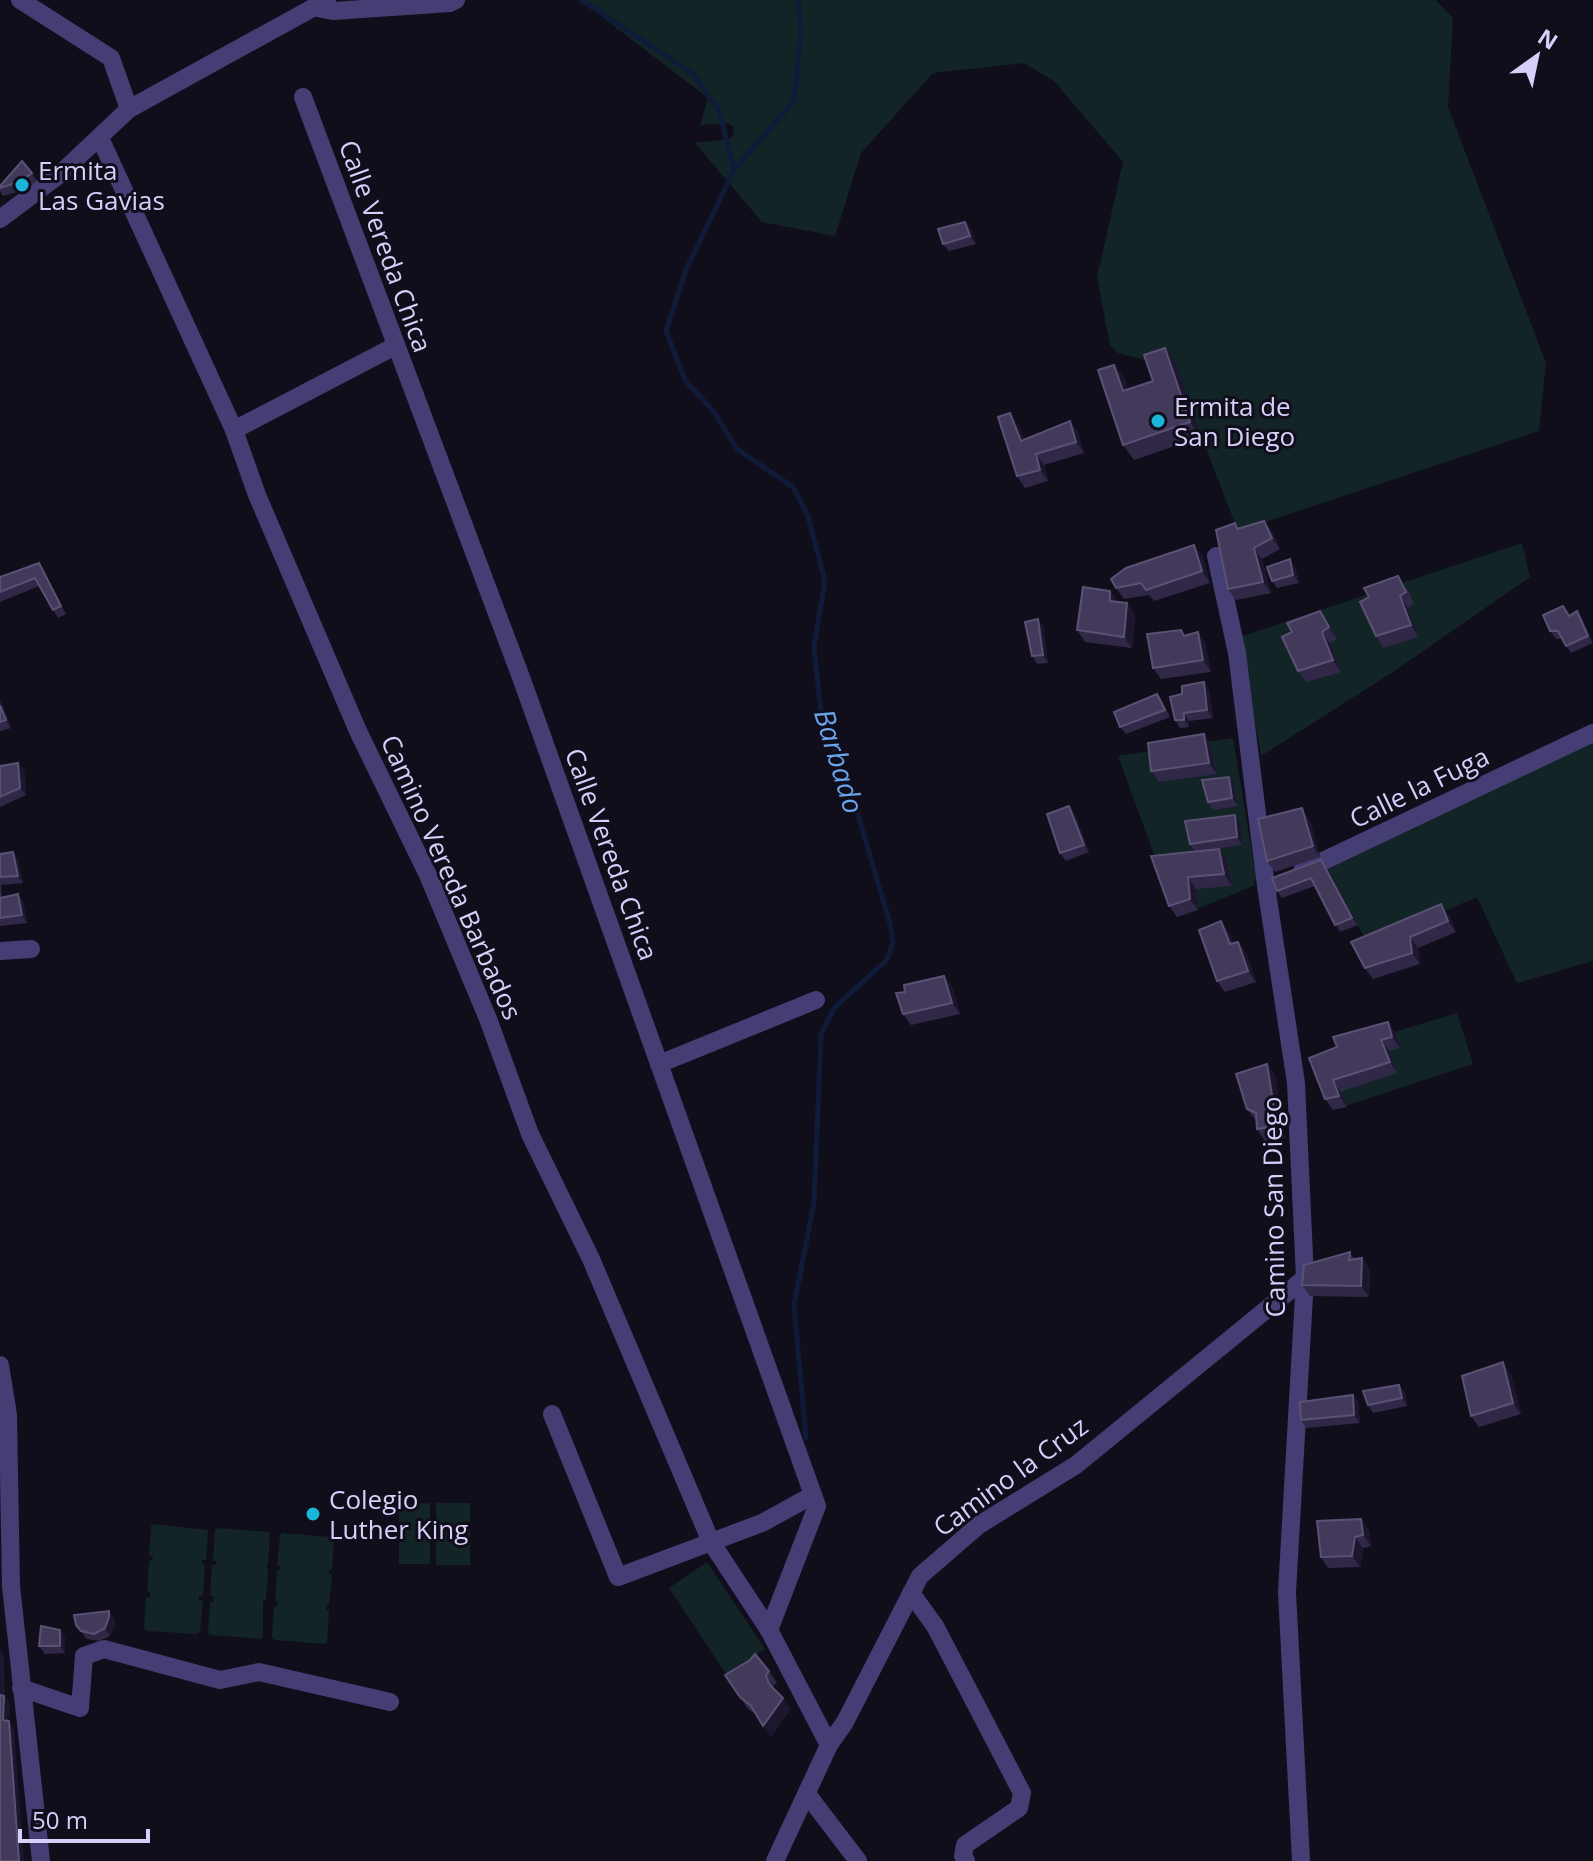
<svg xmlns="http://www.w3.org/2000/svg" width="1593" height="1861" font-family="'Open Sans',sans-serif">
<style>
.green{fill:#122425}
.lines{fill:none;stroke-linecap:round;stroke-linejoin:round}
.stream{stroke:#101b39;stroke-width:5}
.street{stroke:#453e75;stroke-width:18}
.wall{fill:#312848}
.shaded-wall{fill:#1d162f}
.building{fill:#433a5b;stroke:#5a5174;stroke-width:2}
.poi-dot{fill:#1ab5d9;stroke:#110e1c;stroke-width:3}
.labels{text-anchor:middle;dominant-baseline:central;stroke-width:6;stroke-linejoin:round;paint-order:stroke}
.poi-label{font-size:26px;fill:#d7cef9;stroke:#110e1c;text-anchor:start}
.street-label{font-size:26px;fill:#d7cef9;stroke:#110e1c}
.water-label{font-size:28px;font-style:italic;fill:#69a4ed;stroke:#110e1c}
</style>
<rect width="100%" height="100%" fill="#110e1c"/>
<g class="green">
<path d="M580,0H1436L1453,18L1448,107L1546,363L1539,431L1238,531L1169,354L1156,363L1118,353L1110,345L1097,277L1123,162L1054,81L1024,63L933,73L861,153L835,236L762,222L695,143L729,139L734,134L733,126L727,123L700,125L708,98Z"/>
<path d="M1522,543L1530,577L1393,672L1261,756L1240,637Z"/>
<path d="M1593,734V961L1517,983L1477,897L1368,944L1323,862Z"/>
<path d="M1233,738L1256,877L1253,886L1177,917L1118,756Z"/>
<path d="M1457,1013L1473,1064L1333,1110L1317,1070L1341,1048Z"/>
<path d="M430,1503V1564H399V1504Z"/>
<rect x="436" y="1503" width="34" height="62"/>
<path d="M155,1524L208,1530L206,1560H202V1564L205,1565L203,1596H199V1600L203,1601L200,1632L197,1634L148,1631L144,1628L146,1597H150V1592L147,1591L149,1561L152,1560L153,1556H149L151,1526Z"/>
<path d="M219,1528L268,1532L270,1535L268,1565H266L268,1569L266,1600L263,1601V1637L261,1639L211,1635L208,1633L210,1602H213L214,1597L210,1596L212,1565H216V1561H213L215,1530Z"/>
<path d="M283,1533L331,1537L334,1539L332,1569L329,1570V1574H332L329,1605H326V1610L329,1611L327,1642L324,1644L275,1640L272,1637L274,1607L277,1606L278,1602L275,1601L277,1570H280V1566L277,1565L280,1535Z"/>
<path d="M707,1562L765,1649L726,1674L669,1588Z"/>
</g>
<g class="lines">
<g class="stream">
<path d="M581,0L692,73L719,110L734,170"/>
<path d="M798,0L801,32L794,101L734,170L686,270L666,331L685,380L714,412L737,449L793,487L808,516L825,581L814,646L822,722L846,775L890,923L893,943L887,960L835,1007L821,1034L814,1202L794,1305L806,1438"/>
</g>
<g class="street">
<path d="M20,0L111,58L129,109"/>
<path d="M317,8L333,11L450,3L456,0"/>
<path d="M303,97L522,680L817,1506L769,1630"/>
<path d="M100,138L234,430L257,495L358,731L428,875L488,1019L530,1134L591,1259L711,1542L769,1630L829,1745"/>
<path d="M0,219L60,174L129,109L327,0"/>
<path d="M234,430L395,346"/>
<path d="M1216,556L1237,653L1266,886L1296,1083L1305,1278L1287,1592L1301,1861"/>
<path d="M1302,871L1593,733"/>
<path d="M0,951L31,949"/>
<path d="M659,1064L816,1000"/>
<path d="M0,1365L8,1415L11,1586L41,1861"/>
<path d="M552,1414L618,1577L762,1523L813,1495"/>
<path d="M911,1593L935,1626L1022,1793L1019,1808L965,1845L963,1856L966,1861"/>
<path d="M21,1688L80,1708L84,1656L104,1649L220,1680L259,1672L390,1702"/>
<path d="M807,1794L858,1861"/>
<path d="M775,1861L829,1745L845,1722L920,1576L979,1525L1076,1465L1305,1278"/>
</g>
</g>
<g class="wall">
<path d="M32,173L37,181L24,190L3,196L0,191V186Z"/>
<path d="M965,222L971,229L976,244L949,251L943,244Z"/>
<path d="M1176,363L1201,437L1134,460L1123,445L1125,379L1128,389L1153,381Z"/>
<path d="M1070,421L1078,432L1084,453L1044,465L1048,481L1025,488L1017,476L1018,424L1024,440Z"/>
<path d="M1264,521L1272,532L1280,549L1262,559L1271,593L1236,600L1228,589L1239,529Z"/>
<path d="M1194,545L1202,556L1210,583L1154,601L1149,595L1124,599L1116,588Z"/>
<path d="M39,563L44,571L66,614L58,618L39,586L0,602V577Z"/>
<path d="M1295,567L1299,583L1277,588L1272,581Z"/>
<path d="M1406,587L1414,603L1408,608L1418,637L1383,648L1376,636Z"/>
<path d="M1110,591L1118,602L1135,614L1132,648L1085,642L1077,630Z"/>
<path d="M1577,611L1582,619L1593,643L1571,653L1562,639H1556L1550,631L1570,616Z"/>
<path d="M1328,622L1337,639L1330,643L1341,672L1306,682L1298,671Z"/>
<path d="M1043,626L1048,663L1037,664L1032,656Z"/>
<path d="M1198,632L1205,643L1211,672L1161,679L1153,668Z"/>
<path d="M1209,690L1213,718L1189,721V727L1180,728L1175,720Z"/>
<path d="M1157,694L1162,701L1170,717L1126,734L1120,727Z"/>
<path d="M0,698L11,728L0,731Z"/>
<path d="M1204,734L1211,746L1217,774L1159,782L1151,771Z"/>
<path d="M18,763L24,770L26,795L0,807V766Z"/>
<path d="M1234,785L1238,806L1213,810L1208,802Z"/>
<path d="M1075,814L1089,852L1066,861L1060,853Z"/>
<path d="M1235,815L1240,823L1242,845L1200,851L1219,849L1227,860L1232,886L1196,889L1198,910L1177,917L1169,906L1195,852L1190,844Z"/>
<path d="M1310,820L1320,857L1275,872L1267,861Z"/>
<path d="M13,852L18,860L23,883L1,885L2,897L23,901L27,923L0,926V854Z"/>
<path d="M1326,868L1358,925L1340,932L1315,886L1282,898L1277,891Z"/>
<path d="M1449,915L1456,932L1418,948L1420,964L1373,979L1365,968L1351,942Z"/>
<path d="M1229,933L1233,943L1238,942L1246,953L1256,982L1225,992L1217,981Z"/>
<path d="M944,976L952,987L960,1014L911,1025L903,1014L905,992Z"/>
<path d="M1396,1033L1400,1048L1389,1051L1397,1073L1340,1092L1347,1107L1333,1110L1325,1099L1309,1058Z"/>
<path d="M1267,1064L1275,1075L1285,1138L1265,1141L1257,1129L1256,1121L1247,1109Z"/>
<path d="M1350,1252L1354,1259L1370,1269L1369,1297L1310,1296L1302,1285Z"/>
<path d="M1511,1374L1521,1414L1479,1427L1471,1416Z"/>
<path d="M1405,1392L1407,1406L1373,1413L1368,1405Z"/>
<path d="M1353,1395L1358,1402L1360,1423L1306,1428L1301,1420Z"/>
<path d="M1361,1519L1369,1530L1371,1546L1363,1548L1360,1567L1328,1568L1321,1557Z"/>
<path d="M109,1611L114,1619L115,1625L110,1636L99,1641L87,1639L76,1625Z"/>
<path d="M60,1630L65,1637V1653L45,1654L39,1646Z"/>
<path d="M769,1671L777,1683L773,1686L775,1690L791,1709L771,1737L757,1715L748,1709L725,1675Z"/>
</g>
<g class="shaded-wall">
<path d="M965,222L971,229L976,244L970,236Z"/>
<path d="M1165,348L1176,363L1201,437L1190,422Z"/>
<path d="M1114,365L1125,379L1134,406L1123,391Z"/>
<path d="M1010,413L1018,424L1029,452L1021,441Z"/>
<path d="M1070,421L1078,432L1084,453L1076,442Z"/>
<path d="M1036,454L1044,465L1048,481L1040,470Z"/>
<path d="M1264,521L1272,532L1280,549L1272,538Z"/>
<path d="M1194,545L1202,556L1210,583L1202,571Z"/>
<path d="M1254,548L1262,559L1271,593L1263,582Z"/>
<path d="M1290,559L1295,567L1299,583L1293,575Z"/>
<path d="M39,563L44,571L66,614L61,606Z"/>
<path d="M1110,591L1118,602L1110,601Z"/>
<path d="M1400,596L1408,608L1418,637L1411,625Z"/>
<path d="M1127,603L1135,614L1132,648L1124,637Z"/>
<path d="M1320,611L1328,622L1337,639L1329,627Z"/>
<path d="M1577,611L1582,619L1593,643L1588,636Z"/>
<path d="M1038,619L1043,626L1048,663L1043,655Z"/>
<path d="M1198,632L1205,643L1211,672L1203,660Z"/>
<path d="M1322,632L1330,643L1341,672L1333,660Z"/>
<path d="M1204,682L1209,690L1213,718L1207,710Z"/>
<path d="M0,698L11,728L6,720L0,705Z"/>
<path d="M1184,713L1189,721V727L1184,720Z"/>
<path d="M1204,734L1211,746L1217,774L1209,763Z"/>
<path d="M18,763L24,770L26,795L20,788Z"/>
<path d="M1229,777L1234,785L1238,806L1232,798Z"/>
<path d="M1069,806L1075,814L1089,852L1084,845Z"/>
<path d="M1302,808L1310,820L1320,857L1313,846Z"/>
<path d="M1235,815L1240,823L1242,845L1237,837Z"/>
<path d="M1219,849L1227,860L1232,886L1224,874Z"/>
<path d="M13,852L18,860L23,883L18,876Z"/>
<path d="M1321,860L1326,868L1358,925L1352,918Z"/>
<path d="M1188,877L1196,889L1198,910L1190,899Z"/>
<path d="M18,894L23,901L27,923L22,915Z"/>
<path d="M1441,904L1449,915L1456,932L1448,921Z"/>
<path d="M1221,921L1229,933L1238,955L1230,944Z"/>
<path d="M1410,937L1418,948L1420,964L1412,953Z"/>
<path d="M1238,942L1246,953L1256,982L1248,971Z"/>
<path d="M944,976L952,987L960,1014L952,1003Z"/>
<path d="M1388,1022L1396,1033L1400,1048L1392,1037Z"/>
<path d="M1381,1040L1389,1051L1397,1073L1390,1062Z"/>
<path d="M1267,1064L1275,1075L1285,1138L1277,1126Z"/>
<path d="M1333,1080L1340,1092L1347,1107L1339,1096Z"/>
<path d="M1362,1258L1370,1269L1369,1297L1361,1286Z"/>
<path d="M1503,1362L1511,1374L1521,1414L1513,1403Z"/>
<path d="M1399,1385L1405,1392L1407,1406L1402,1398Z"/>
<path d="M1353,1395L1358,1402L1360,1423L1354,1415Z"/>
<path d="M1361,1519L1369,1530L1371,1546L1363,1535Z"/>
<path d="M1355,1537L1363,1548L1360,1567L1352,1556Z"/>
<path d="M109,1611L114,1619L115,1625L110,1636L105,1628Z"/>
<path d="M60,1630L65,1637V1653L60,1646Z"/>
<path d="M0,1650L4,1656L5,1697L10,1703L8,1727L3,1720L0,1695Z"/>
<path d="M783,1698L791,1709L771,1737L763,1726Z"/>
<path d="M9,1721L14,1729L24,1861H19Z"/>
</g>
<g class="building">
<path d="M22,161L32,173L19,182L0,188V186Z"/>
<path d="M965,222L970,236L943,244L938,229Z"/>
<path d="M1165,348L1190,422L1123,445L1098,370L1114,365L1123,391L1153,381L1144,355Z"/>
<path d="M1010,413L1021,441L1070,421L1076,442L1036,454L1040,470L1017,476L998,417Z"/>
<path d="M1264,521L1272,538L1254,548L1263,582L1228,589L1216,530L1235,523L1237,529Z"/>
<path d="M1194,545L1202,571L1146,590L1141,583L1116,588L1111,579L1126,568Z"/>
<path d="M1290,559L1293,575L1272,581L1267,567Z"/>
<path d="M39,563L61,606L53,610L35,578L0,592V577Z"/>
<path d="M1398,576L1406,592L1400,596L1411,625L1376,636L1360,602L1369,597L1364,588Z"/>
<path d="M1083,587L1110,591V601L1127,603L1124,637L1077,630Z"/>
<path d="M1563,606L1569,616L1577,611L1588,636L1566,646L1558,631H1550L1543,615Z"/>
<path d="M1320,611L1329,627L1322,632L1333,660L1298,671L1282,637L1292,632L1287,623Z"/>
<path d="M1038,619L1043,655L1032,656L1025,622Z"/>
<path d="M1181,630L1184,636L1198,632L1203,660L1153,668L1147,634Z"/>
<path d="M1204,682L1207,710L1184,713V720H1175L1170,697L1182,694V686Z"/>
<path d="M1157,694L1165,710L1120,727L1114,712Z"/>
<path d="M0,705L6,720L0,722Z"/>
<path d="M1204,734L1209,763L1151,771L1148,743Z"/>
<path d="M18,763L20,788L0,797V766Z"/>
<path d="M1229,777L1232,798L1208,802L1202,780Z"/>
<path d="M1069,806L1084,845L1060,853L1047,814Z"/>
<path d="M1302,808L1313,846L1267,861L1258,819Z"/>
<path d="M1235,815L1237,837L1190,844L1185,821Z"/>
<path d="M1219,849L1224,874L1188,877L1190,899L1169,906L1151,856Z"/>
<path d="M13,852L18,876L0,877V854Z"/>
<path d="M1321,860L1352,918L1335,925L1311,878L1277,891L1272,878Z"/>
<path d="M18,894L22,915L0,918V898Z"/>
<path d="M1441,904L1448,921L1410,937L1412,953L1365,968L1351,942Z"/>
<path d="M1221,921L1230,944L1238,942L1248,971L1217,981L1199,930Z"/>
<path d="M944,976L952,1003L903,1014L896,993L905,992L904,985Z"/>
<path d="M1388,1022L1392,1037L1381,1040L1390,1062L1333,1080L1339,1096L1325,1099L1309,1058L1337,1047L1333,1037Z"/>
<path d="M1267,1064L1277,1126L1257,1129L1256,1113L1247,1109L1236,1074Z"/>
<path d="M1350,1252L1349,1260L1362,1258L1361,1286L1302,1285L1304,1265Z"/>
<path d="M1503,1362L1513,1403L1471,1416L1462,1376Z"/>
<path d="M1399,1385L1402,1398L1368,1405L1363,1391Z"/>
<path d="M1353,1395L1354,1415L1301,1420L1300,1402Z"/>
<path d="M1361,1519L1363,1535L1355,1537L1352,1556L1321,1557L1317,1521Z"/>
<path d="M109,1611V1617L105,1628L94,1634L81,1631L76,1625L74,1615Z"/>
<path d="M41,1626L60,1630V1646H39Z"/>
<path d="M755,1654L769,1671L766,1675L769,1684L783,1698L763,1726L751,1706L740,1697L725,1675L750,1660Z"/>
<path d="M0,1695L4,1696L3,1720L9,1721L19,1861H0Z"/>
</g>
<g class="poi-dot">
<circle cx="22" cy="185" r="8"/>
<circle cx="1158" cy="421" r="8"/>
<circle cx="313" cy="1514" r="8"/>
</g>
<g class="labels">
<g class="poi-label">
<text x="38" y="170">Ermita<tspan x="38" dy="30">Las Gavias</tspan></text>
<text x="1174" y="406">Ermita de<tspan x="1174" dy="30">San Diego</tspan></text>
<text x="329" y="1499">Colegio<tspan x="329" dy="30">Luther King</tspan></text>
</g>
<g class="street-label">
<text transform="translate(386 246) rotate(70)">Calle Vereda Chica</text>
<text transform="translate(1419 787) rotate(-26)">Calle la Fuga</text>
<text transform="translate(612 854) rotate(70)">Calle Vereda Chica</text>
<text transform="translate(452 877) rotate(66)">Camino Vereda Barbados</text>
<text transform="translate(1273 1207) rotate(-91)">Camino San Diego</text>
<text transform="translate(1010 1476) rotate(-36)">Camino la Cruz</text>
</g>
<g class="water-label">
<text transform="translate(840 761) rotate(73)">Barbado</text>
</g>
</g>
<g transform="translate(1537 56) rotate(33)" stroke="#110e1c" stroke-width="6" paint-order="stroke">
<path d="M0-6L14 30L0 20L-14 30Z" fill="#d7cef9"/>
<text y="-12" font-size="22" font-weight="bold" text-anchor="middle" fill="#d7cef9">N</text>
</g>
<path d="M20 1829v12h128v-12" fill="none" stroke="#d7cef9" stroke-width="4"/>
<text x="32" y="1829" font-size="24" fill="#d7cef9" stroke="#110e1c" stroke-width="6" paint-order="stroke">50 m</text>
</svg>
